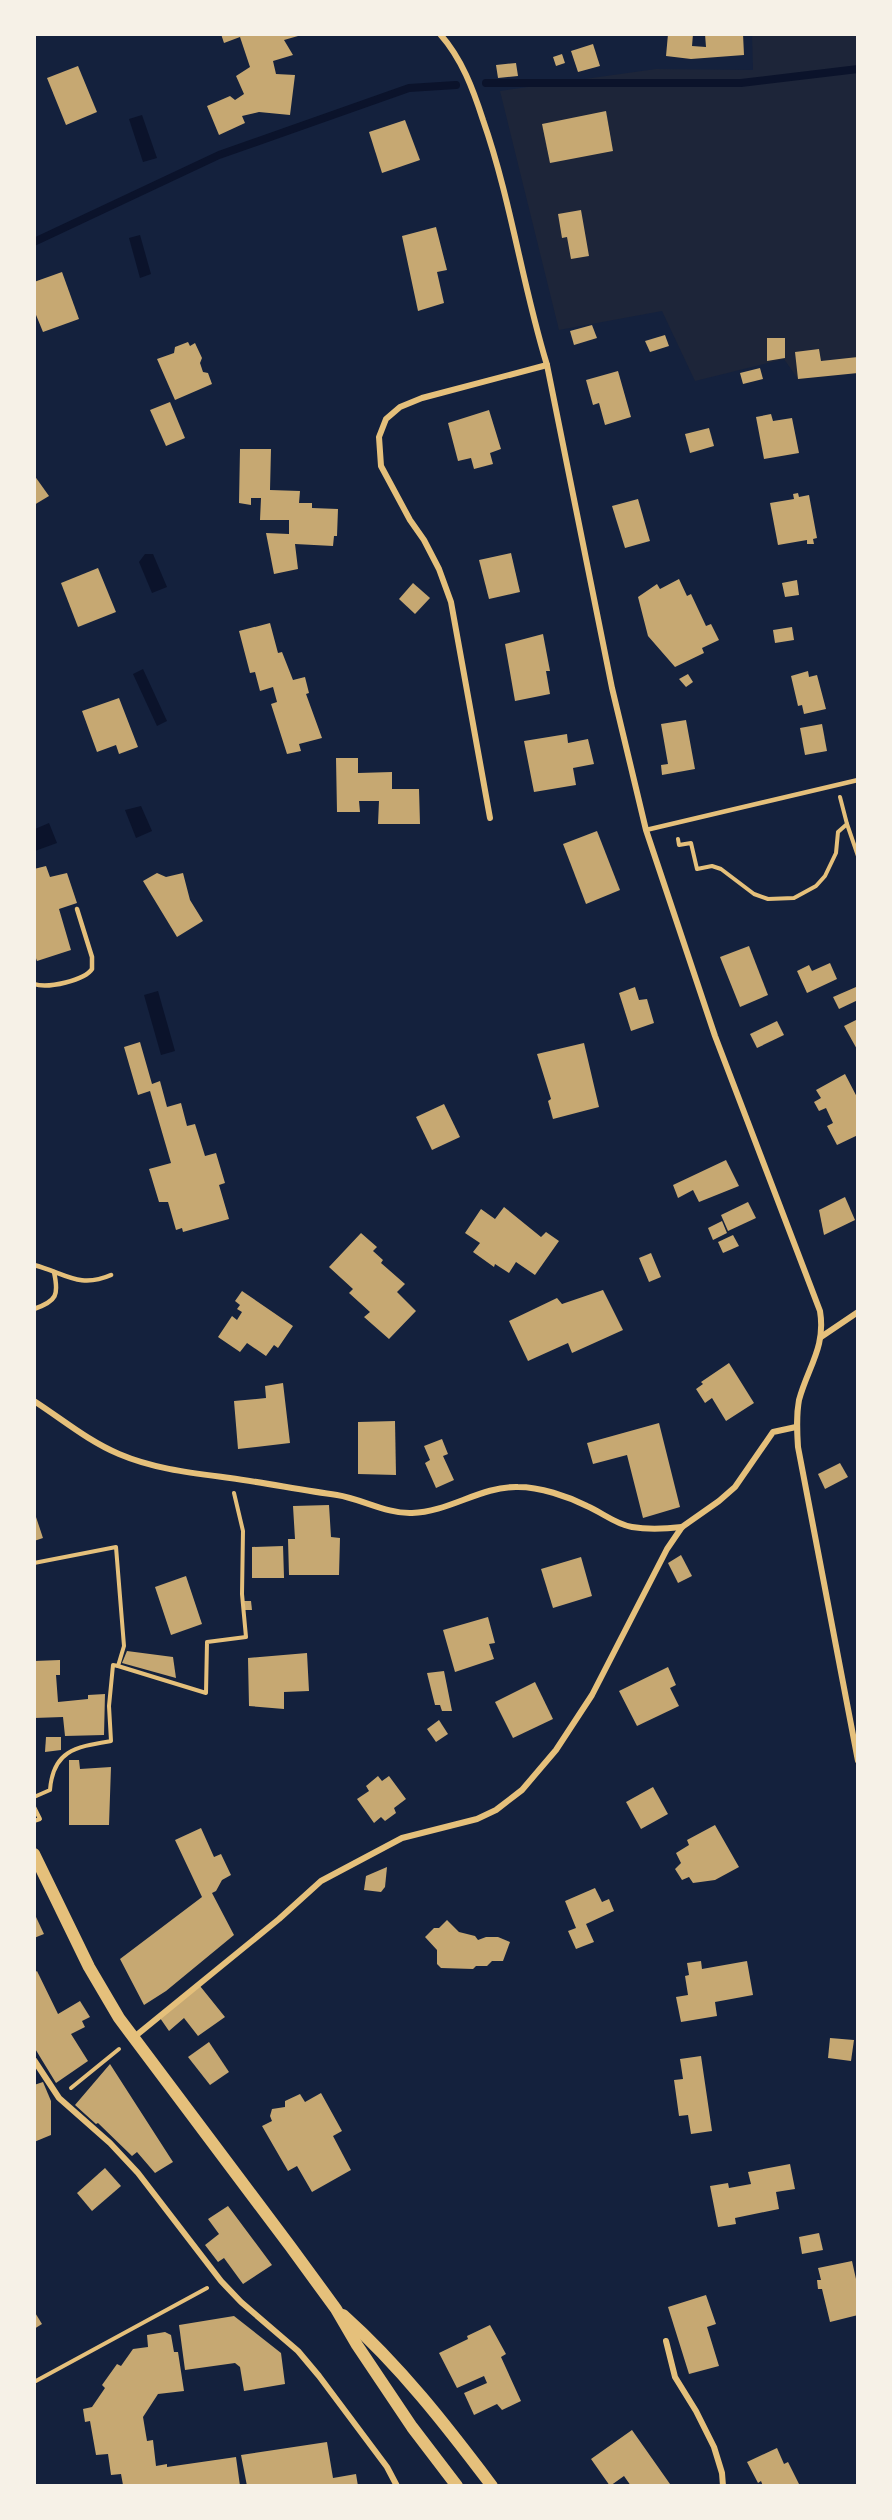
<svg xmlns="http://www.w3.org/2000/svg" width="892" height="2520" font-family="'Fira Sans Condensed',sans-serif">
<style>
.green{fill:#1d2539}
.water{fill:#0b132b}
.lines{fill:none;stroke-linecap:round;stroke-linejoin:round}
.stream{stroke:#0b132b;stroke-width:8}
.building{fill:#c6a872}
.path{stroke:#e5c07b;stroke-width:4}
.service{stroke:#e5c07b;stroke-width:4.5}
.minor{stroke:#e5c07b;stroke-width:6}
.secondary{stroke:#e5c07b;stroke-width:12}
</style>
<rect width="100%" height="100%" fill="#14213d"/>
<path class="green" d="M752,35H857V372L798,379L784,359L695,381L662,311L559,330L500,91L656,69L753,70Z"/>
<g class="water">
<path d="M142,115L157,158L143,162L129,119Z"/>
<path d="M140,235L151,274L140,278L129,238Z"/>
<path d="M145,554H153L167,587L152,593L139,562Z"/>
<path d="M143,669L167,721L157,726L133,674Z"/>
<path d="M141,806L152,831L136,838L125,810Z"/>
<path d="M49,823L57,843L35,851V829Z"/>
<path d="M158,991L175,1051L161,1055L144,995Z"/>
</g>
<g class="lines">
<g class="stream">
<path d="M486,83H741L858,69"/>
<path d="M34,242L219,155L409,88L456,85"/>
</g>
</g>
<g class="building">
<path d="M221,34H297L298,36L284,40L293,55L273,61L276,74L295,75L290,115L259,112L242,116L245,123L219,135L207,106L230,96L235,100L244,94L236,76L250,67L240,37L224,43Z"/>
<path d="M668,34H693L692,46L706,47L705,34H743L744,55L691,59L666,56Z"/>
<path d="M593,44L600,66L578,72L571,51Z"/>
<path d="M562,54L565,63L556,66L553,57Z"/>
<path d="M516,63L518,76L498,78L496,65Z"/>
<path d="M78,66L97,112L66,125L47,78Z"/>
<path d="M606,111L613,151L550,163L542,124Z"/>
<path d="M405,120L420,160L382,173L369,132Z"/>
<path d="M581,210L589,256L571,259L567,237L562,238L558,214Z"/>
<path d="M436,227L447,270L437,272L444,303L418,311L402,236Z"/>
<path d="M62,272L79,319L43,332L34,310V282Z"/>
<path d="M592,325L597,338L574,345L570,331Z"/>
<path d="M665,335L669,346L650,352L645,341Z"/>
<path d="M767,338H785V358L767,361Z"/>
<path d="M188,342L190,346L195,343L202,358L200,363L203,372L208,373L212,384L175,400L157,359L174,353L175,347Z"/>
<path d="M819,349L821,361L858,357V373L798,379L795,352Z"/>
<path d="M760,368L763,379L743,384L740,373Z"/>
<path d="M618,371L631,417L605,425L599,403L593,405L586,380Z"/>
<path d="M170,402L185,438L166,446L150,410Z"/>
<path d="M489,410L501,449L490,453L493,464L474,469L471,458L458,461L448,423Z"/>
<path d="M771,414L773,421L792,418L799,453L764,459L756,417Z"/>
<path d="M709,428L714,446L690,453L685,434Z"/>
<path d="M240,449H271L270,490L300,491L299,503H312V508L338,509L337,536H334L333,546L295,544L298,569L274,574L266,533L289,534V520H260L261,498H251V505L239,503Z"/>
<path d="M34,475L49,496L34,505Z"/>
<path d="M798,493L799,497L809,495L817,538L813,539L814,544H807V540L778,545L770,503L794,499L793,494Z"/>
<path d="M638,499L650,541L625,548L612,506Z"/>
<path d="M511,553L520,592L489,599L479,560Z"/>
<path d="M98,568L116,612L78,627L61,583Z"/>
<path d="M679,579L687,596L691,594L706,626L711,624L719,640L702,648L704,653L675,667L648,636L638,597L657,584L660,589Z"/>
<path d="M797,580L799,595L785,597L782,583Z"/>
<path d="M413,583L430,598L415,614L399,599Z"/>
<path d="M270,623L278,653L282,652L293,680L305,677L309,693L306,694L322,738L299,744L301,751L287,754L271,704L277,702L273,687L260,691L255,672L250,673L239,631Z"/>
<path d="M792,627L794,640L775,643L773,630Z"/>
<path d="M543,634L550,671H546L550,694L515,701L505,644Z"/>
<path d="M808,671L809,677L817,675L826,709L804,714L802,705L798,706L791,676Z"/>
<path d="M688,674L693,682L686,687L679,679Z"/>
<path d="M119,698L138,747L119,754L116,745L97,752L82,711Z"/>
<path d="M686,720L695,769L662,775L661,765L668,764L661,724Z"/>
<path d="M822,724L827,751L805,755L800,728Z"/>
<path d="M567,734L568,743L588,739L594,764L573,768L576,785L534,792L524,741Z"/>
<path d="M336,758H358V773L392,772V789H419L420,824H378L379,801H359L360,812H337Z"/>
<path d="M597,831L620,890L586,904L563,844Z"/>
<path d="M46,866L50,877L67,873L77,903L59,909L71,950L37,961L34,953V869Z"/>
<path d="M157,873L166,877L183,873L190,900L203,921L177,937L143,881Z"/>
<path d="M749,946L768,995L740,1007L720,957Z"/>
<path d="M830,963L837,979L807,993L797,971L809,965L812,971Z"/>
<path d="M635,987L639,1000L647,999L654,1023L631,1031L619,993Z"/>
<path d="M856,987L858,1000L839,1009L833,997Z"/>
<path d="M858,1019V1051L844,1026Z"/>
<path d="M777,1021L784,1035L757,1048L750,1034Z"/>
<path d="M140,1042L152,1084L160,1081L167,1107L181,1103L187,1126L195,1124L205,1156L216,1153L225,1183L219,1185L229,1219L183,1232L182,1228L176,1230L168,1202H159L149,1169L171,1163L150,1091L138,1095L124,1047Z"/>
<path d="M584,1043L599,1107L553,1119L548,1101L551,1099L537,1054Z"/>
<path d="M845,1074L858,1099V1135L837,1145L827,1126L833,1123L826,1108L819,1111L814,1102L821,1098L816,1090Z"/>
<path d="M444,1104L460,1137L432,1150L416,1117Z"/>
<path d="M726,1160L739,1186L699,1202L693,1190L678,1198L673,1185Z"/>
<path d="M845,1197L855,1220L824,1235L819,1210Z"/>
<path d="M748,1202L756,1218L728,1231L721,1215Z"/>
<path d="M504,1207L541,1237L546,1232L559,1241L535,1275L516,1262L509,1273L495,1264L494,1267L473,1252L480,1243L465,1233L481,1209L495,1219Z"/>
<path d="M722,1221L727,1233L713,1240L708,1228Z"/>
<path d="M361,1233L377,1247L373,1251L383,1260L381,1263L405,1284L397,1292L416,1311L389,1339L364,1317L370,1312L349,1293L353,1289L329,1267Z"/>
<path d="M733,1235L739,1246L723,1253L718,1242Z"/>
<path d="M651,1253L661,1277L649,1282L639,1258Z"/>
<path d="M603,1290L623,1330L572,1353L568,1343L528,1361L509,1321L557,1298L562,1304Z"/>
<path d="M242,1291L293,1326L278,1348L274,1345L266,1356L247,1343L240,1352L218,1337L232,1316L237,1320L242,1312L237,1309L240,1305L235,1301Z"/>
<path d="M729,1363L754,1403L726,1421L712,1398L705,1403L696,1389L703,1384L701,1382Z"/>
<path d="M283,1383L290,1443L238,1449L234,1401L266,1398L265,1386Z"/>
<path d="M395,1421L396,1475L358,1474V1422Z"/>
<path d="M659,1423L680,1507L643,1518L627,1455L593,1464L587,1443Z"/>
<path d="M442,1439L448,1454L443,1456L454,1480L436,1488L425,1463L430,1460L424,1446Z"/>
<path d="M840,1463L848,1477L825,1489L818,1474Z"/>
<path d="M329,1505L331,1537L340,1538L339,1575H289L288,1539H295L293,1506Z"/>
<path d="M34,1511L43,1538L34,1541Z"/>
<path d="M283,1546L284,1578H252V1547Z"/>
<path d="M681,1555L692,1576L678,1583L668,1563Z"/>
<path d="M581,1557L592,1596L553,1608L541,1569Z"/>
<path d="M186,1576L202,1624L171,1635L155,1587Z"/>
<path d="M244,1601H251L252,1610H245Z"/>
<path d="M488,1617L495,1643L489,1644L494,1659L455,1672L443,1630Z"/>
<path d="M127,1651L173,1657L176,1678L122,1663Z"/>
<path d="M307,1653L309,1691L284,1692V1709L249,1706L248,1658Z"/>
<path d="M60,1660V1675H56L58,1702L88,1699V1695L105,1694L104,1735L65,1736L63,1717L34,1718V1661Z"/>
<path d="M668,1667L676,1685L670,1688L679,1706L637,1726L619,1691Z"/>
<path d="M444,1671L452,1711H442L440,1705H435L427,1673Z"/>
<path d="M535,1682L553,1719L513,1738L495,1702Z"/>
<path d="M439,1720L448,1734L436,1742L427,1729Z"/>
<path d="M46,1737H61V1750L45,1752Z"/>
<path d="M69,1760H79L80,1769L111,1767L109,1825H69Z"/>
<path d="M378,1776L382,1781L389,1776L406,1799L394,1808L396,1813L385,1821L381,1817L374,1823L357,1799L369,1791L366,1786Z"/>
<path d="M653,1787L668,1814L641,1829L626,1802Z"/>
<path d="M715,1825L739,1867L715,1880L693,1883L689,1877L682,1880L675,1869L681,1863L676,1853L689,1845L687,1840Z"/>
<path d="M201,1828L214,1857L221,1854L231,1875L222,1880L216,1891L212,1893L234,1935L166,1991L144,2005L120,1959L202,1897L175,1840Z"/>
<path d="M387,1867L385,1887L381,1892L364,1890L366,1876Z"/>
<path d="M595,1888L602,1902L609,1899L614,1911L586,1924L594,1942L576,1949L568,1931L576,1928L565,1901Z"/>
<path d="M34,1917H36L44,1934L34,1938Z"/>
<path d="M447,1920L459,1932L475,1936L478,1940L486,1937H498L510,1942L503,1961H492L487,1966H476L473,1969L441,1968L437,1964V1950L425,1937L434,1928H439Z"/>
<path d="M701,1961L702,1969L747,1961L753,1995L715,2002L717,2016L681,2022L676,1997L688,1995L685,1976L689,1975L687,1963Z"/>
<path d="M37,1971L58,2014L80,2001L90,2017L82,2021L85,2027L71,2034L88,2061L56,2083L34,2047V1973Z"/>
<path d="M200,1986L225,2017L198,2036L184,2018L169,2031L160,2018Z"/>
<path d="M830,2038L854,2040L851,2061L828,2058Z"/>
<path d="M209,2042L229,2072L210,2085L188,2057Z"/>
<path d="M701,2056L712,2131L691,2134L688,2115L679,2116L674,2080L683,2079L680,2059Z"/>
<path d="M110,2064L173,2162L155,2173L137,2152L132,2156L98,2123L96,2124L75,2105Z"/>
<path d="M43,2082L51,2101V2135L34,2142V2085Z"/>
<path d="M321,2093L342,2131L333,2136L351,2170L312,2192L297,2166L288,2171L262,2126L272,2121L270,2116L272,2109L285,2107V2101L300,2094L305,2102Z"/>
<path d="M790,2164L795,2189L776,2192L779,2209L735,2218L736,2224L718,2227L710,2186L728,2183L729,2188L751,2184L748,2172Z"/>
<path d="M105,2168L121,2186L92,2211L77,2193Z"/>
<path d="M228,2206L272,2265L243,2284L224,2258L218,2262L205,2245L219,2234L208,2219Z"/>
<path d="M819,2233L823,2250L802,2254L799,2237Z"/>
<path d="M852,2261L858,2288V2315L830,2322L822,2289H818L817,2280H821L818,2268Z"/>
<path d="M706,2295L716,2324L707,2327L719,2366L689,2374L668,2307Z"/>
<path d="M34,2311L42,2324L34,2329Z"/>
<path d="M234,2316L281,2353L285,2384L244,2391L240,2367L235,2363L185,2370L179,2325Z"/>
<path d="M490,2325L506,2354L501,2357L521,2401L502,2410L497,2404L474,2415L464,2393L487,2383L484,2376L457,2388L439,2353L468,2339L467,2336Z"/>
<path d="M165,2332L171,2335L174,2352H178L184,2391L158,2394L143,2417L147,2441L153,2440L156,2466L167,2464V2467L236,2457L240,2486L123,2485L121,2474L111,2475L108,2454L96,2455L90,2421L85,2422L83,2409L92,2407L105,2388L102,2385L117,2364L121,2366L133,2349L148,2347L147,2335Z"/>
<path d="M632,2430L670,2484L668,2486H631L624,2476L610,2486L591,2459Z"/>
<path d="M327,2442L333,2478L356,2474L358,2486H247L241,2455Z"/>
<path d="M777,2448L784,2464L788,2462L800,2486H763L761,2481L758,2483L747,2462Z"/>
</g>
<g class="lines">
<g class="path">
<path d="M847,824L858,856"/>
<path d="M678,839L679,845L691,843L697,869L712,866L721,869L754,894L768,899L794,898L816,886L825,876L836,853L838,832L847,824L840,797"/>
<path d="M34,1563L116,1547L124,1646L118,1666L206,1693L207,1642L246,1637L242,1594L243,1531L234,1493"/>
<path d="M34,1797L50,1790C53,1750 76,1747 111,1741L109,1706L113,1665L118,1666"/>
<path d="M34,1807L40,1819L34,1821"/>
<path d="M71,2088L119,2049"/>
<path d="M34,2382L207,2288"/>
</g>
<g class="service">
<path d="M646,830L858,780"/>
<path d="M34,984C48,989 85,980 92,969V957L77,909"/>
<path d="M34,1265C65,1273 79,1289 111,1275"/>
<path d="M34,1309C57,1301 59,1295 54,1272"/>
</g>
<g class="minor">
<path d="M440,34C462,59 473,89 483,120C511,200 522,284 547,365L612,688L646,830L715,1036L820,1311C826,1347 808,1367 799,1400C796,1416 797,1431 798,1447L858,1761"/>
<path d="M490,818L451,602L439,569L424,540L410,520L381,466L379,437L386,419L400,407L422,398L547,365"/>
<path d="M821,1337L858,1312"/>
<path d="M34,1401C62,1419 88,1441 119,1454C154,1469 192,1473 230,1478C266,1483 301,1490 337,1495C362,1499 387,1514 412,1513C449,1512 481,1486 518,1487C540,1487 567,1496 587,1506C603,1513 615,1524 632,1527C649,1530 665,1529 682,1527"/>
<path d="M133,2038L279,1919L321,1881L402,1838L477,1819L496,1810L522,1790L556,1750L592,1695L667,1549L682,1527L719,1501L735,1487L773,1432L796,1427"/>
<path d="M34,2060L59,2098L110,2143L138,2173L221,2281L241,2302L298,2351L319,2376L387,2467L397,2486"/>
<path d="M666,2341L675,2377L696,2411L714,2447L722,2473L723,2486"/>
</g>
<g class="secondary">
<path d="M34,1854L89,1967L119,2018L290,2246L336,2309L357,2345L412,2427L457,2486"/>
<path d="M343,2315C400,2366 446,2425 492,2486"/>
</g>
</g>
<rect width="892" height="2520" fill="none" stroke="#f6f1e7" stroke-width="72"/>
</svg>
